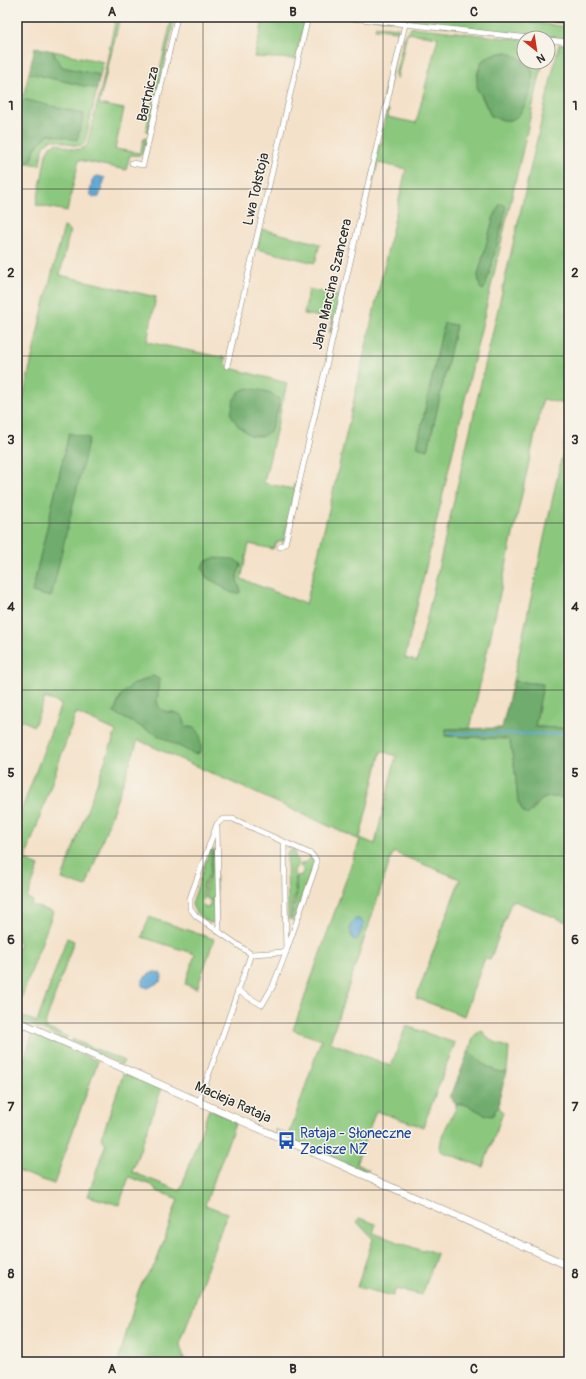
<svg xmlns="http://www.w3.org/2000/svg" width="586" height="1379" font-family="Pangolin,sans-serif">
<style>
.green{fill:#8bc87e;stroke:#5b7a54;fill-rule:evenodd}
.forest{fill:#70ac6d;stroke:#4e6c4c}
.water{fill:#60a9d7;stroke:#466a81}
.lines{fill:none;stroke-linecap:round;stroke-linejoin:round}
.stream{stroke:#60a9d7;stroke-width:2}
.street-casing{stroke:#90867a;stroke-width:6}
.secondary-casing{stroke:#90867a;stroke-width:8}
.street{stroke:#fff;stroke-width:5}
.secondary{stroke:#fff;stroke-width:7}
.rail{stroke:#2b2b2b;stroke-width:2}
.grid{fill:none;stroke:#2b2b2b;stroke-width:1;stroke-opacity:0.55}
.labels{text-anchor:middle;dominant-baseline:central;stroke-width:3;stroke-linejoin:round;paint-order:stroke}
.street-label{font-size:14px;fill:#2b2b2b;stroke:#f7f3e8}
.transit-label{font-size:14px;fill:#164399;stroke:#f7f3e8;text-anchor:start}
.neatline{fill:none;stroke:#2b2b2b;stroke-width:1.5}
.grid-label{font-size:13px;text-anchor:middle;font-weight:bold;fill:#2b2b2b}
</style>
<rect width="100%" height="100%" fill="#f7f3e8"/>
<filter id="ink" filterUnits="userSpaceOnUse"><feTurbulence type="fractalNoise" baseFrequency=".025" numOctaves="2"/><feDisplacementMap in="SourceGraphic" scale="8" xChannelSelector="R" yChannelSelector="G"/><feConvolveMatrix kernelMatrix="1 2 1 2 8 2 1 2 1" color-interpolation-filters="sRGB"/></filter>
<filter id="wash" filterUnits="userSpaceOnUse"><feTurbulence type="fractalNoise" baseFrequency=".012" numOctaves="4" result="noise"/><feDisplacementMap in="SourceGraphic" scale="16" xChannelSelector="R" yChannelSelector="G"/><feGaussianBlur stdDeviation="0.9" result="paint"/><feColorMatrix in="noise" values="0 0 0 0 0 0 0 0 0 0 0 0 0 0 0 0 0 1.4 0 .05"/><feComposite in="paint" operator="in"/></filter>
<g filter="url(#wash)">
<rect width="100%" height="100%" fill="#f4e1c9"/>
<g class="green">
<path d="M116,17H120L99,104L124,109L115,149L140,153L144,138H147C144,152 146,157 130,155L126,170L79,160L67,211L36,205L42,177L46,153L50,146L57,143C67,147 78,154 87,145L103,81Z"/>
<path d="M172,17H175L149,132L146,131Z"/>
<path d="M264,17L305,18L296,59L254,57Z"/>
<path d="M364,17H488L569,27V40Z"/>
<path d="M376,26L398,28L400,32L386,97H383L399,33L396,31L375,29Z"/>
<path d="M413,27L524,40V62L507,52L491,55L482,61C480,66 477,71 477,77C476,88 486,106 491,116L508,120L515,118L521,112L529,64L525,62H543L405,658L417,661L559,44L569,45V405L543,399L470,729H446L445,736L507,739L510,742L515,771L518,802L532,812C543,796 545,796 565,798C577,816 562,846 567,866L569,867V923L512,900L490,960L485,958L464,1016L416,998L460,879L393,852L330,1042L391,1066L406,1026L455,1043L423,1127L376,1111L356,1164L369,1170L366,1173L291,1139L292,1137L283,1133L282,1135L275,1132V1129L289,1135L321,1040L293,1030L360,840L138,740L86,887L62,879L116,731L76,713L25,860L39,866L27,898L33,901L31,905L53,912L17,1010V950L20,943L17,941V822L61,704L45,698L34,726L17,718V426L42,312L64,227L70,230L60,275L156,297L147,342L226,358L225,363L230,368L287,383L264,483L293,489L294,484L296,485L284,541L277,542L273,549L249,544L241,579L306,604L331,501L406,169L378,163L371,190L369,189L379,144L382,143L383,138L381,136L387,110H389L388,117L416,123L438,37L407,33L397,79L395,76L405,34L411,28ZM493,219L503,222L486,285L483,290L480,288L478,275ZM444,323L456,326L428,450L417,447ZM69,433L51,597L32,592ZM241,567C236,575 236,579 240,588L226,590L220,585L206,577ZM153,676L159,679L157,702L160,709L168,712H174L183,717L186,727H191L200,742L201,750L114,713C122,688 129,685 153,676ZM381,751L396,756L375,844L360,838Z"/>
<path d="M53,51L103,62L100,75L62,67C59,61 55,58 53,51Z"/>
<path d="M29,73L97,89L86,138L83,145C64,150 45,120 40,165L26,163L34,156L33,152L40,142L49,134L17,123V93L24,95Z"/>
<path d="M262,229L320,244L315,263L257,249Z"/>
<path d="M341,285L342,286L331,333H329L333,319L304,314L309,289L338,296Z"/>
<path d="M569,423V710L566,727L564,728L535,727L543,684L513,681Z"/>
<path d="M210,848L212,850L210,873L203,886L204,898L201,903L204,907L207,908L210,906V901L216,897V919L215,922L211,923C202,919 194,913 192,904Z"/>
<path d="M293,849H295V856L299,864L294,870V873L296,875L295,886L296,894L293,900L290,919L288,920L287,855L288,851Z"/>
<path d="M213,850H215L216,896L209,900L206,898L205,887L211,873Z"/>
<path d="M311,857L314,860L313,866L294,921L291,920L295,900L297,894L296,886L297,876L301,875C304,872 304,868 300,866L301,864L306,862Z"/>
<path d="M149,917L214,939L197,989L185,984L195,954L142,937Z"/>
<path d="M67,938L74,941L44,1027L68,1037L65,1040L20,1020L22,1016L37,1022Z"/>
<path d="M481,1030L490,1040L509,1048L507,1072C492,1074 478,1059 469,1050L474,1036Z"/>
<path d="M33,1033L98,1061L54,1184L17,1171V1079Z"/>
<path d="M72,1039L124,1061L122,1065L72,1042Z"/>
<path d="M124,1072L162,1088L132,1172L180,1191L209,1109L236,1121L205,1205L227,1213L180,1344L185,1362H118L138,1292L143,1281L156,1263L178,1199L157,1191L152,1185L129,1177L119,1205L88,1196L106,1143L101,1139Z"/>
<path d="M456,1104C470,1102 478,1114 491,1116L494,1114L496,1107H499L503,1113L483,1167L440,1151C439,1136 450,1121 456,1108Z"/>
<path d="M359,1218L376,1224L373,1233L423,1251L425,1249L437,1254L422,1295L396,1289L393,1296L357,1287L373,1239L357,1222Z"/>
</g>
<g class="forest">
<path d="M35,47L53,51C55,58 59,61 62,67L100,75L97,89L29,73Z"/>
<path d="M507,52C513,54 531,64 532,69C535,80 525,113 515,118C508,123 498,119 491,116L483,98L477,89V77L482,61L491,55Z"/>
<path d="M23,99L84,114L77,140L49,134L40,142L35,148L32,160L26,163L17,162V126Z"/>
<path d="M500,204H502L506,206L503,222L486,285L483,290L480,288L478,275L493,219Z"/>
<path d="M444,323L456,325L428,450L417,447Z"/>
<path d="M248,388L269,392L279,399V407L270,431L263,436H251L237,425L231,414L234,399L240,391Z"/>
<path d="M69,433L89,438L51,597L32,592Z"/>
<path d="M214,558L233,559L241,564C241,569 237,572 237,577C236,583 241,586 240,593C231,595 227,590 220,585C216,582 210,580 206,577L202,567L206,561Z"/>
<path d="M153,676L159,679L157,702L160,709L168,712L178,713L183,717L186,727L195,728L200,734L201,750L199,753L194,754L114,713L121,695L130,686Z"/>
<path d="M513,681L543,684L535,727L564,728L566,727L569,710V804L565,798C557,797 546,795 540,801C534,805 533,811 527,815L523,812L518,802L515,771L510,742L507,739L445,736L446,729L502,728Z"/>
<path d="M469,1050C478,1059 492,1075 507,1072L499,1098V1107L496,1108L494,1114L491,1116C478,1114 470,1102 456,1104L450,1098V1094L453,1091Z"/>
</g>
<g class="water">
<path d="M98,176L105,178L99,197C96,198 91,197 90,193L92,181L94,177Z"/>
<path d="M356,919H359L364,924L358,939L354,940C349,933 348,924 356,919Z"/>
<path d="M154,972C159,972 162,973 162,978L161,981L148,988L143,986C140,978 148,975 154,972Z"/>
</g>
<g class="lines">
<path class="stream" d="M448,733L569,734"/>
</g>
</g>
<g filter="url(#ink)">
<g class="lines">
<defs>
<g id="street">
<path d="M343,17L529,38"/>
<path d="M548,40L569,42"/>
<path d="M132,163L143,165L177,17"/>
<path d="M227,366L308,17"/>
<path d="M280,547L285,544L405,24"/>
<path d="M217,827L219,932"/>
<path d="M238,991L262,1005L273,986L286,952L284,842"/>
<path d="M199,1102L251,954L196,916L190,908V898L217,824L223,819H233L284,842L311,854L316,860V866L286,952L251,954"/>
</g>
<path id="secondary" d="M17,1021L569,1266"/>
</defs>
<use href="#street" class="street-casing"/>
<use href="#secondary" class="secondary-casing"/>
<use href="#street" class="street"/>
<use href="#secondary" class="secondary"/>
<path class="rail" d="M517,17L569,23"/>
</g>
</g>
<path class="grid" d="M203,17V1362M383,17V1362M17,189H569M17,356H569M17,523H569M17,690H569M17,856H569M17,1023H569M17,1190H569"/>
<defs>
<symbol id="bus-bare" viewBox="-9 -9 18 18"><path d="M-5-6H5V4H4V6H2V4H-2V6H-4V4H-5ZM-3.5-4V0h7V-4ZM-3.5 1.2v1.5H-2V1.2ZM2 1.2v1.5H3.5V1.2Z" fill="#1a4fb4" stroke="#f7f3e8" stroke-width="2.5" paint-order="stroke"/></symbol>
</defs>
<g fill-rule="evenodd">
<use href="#bus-bare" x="274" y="1128" width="25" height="25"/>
</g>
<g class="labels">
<g class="street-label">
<text transform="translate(148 94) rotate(-77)">Bartnicza</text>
<text transform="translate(256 189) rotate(-77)">Lwa Tołstoja</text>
<text transform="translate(332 284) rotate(-77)">Jana Marcina Szancera</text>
<text transform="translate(233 1102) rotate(24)">Macieja Rataja</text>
</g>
<g class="transit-label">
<text x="300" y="1133">Rataja - Słoneczne<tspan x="300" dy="16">Zacisze NŻ</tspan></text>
</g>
</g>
<rect width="586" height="1379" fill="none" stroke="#f7f3e8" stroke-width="44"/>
<g transform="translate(536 50) rotate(150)"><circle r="19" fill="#f7f3e8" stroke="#a5a39c"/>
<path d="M0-3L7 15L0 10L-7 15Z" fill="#c8321e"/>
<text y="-6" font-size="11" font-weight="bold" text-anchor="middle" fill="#2b2b2b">N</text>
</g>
<rect x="22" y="22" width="542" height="1335" class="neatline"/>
<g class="grid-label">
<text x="112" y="16">A</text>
<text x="293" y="16">B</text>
<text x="474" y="16">C</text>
<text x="11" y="110">1</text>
<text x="575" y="110">1</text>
<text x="11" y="277">2</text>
<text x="575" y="277">2</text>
<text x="11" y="444">3</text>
<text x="575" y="444">3</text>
<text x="11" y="611">4</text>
<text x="575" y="611">4</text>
<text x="11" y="777">5</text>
<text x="575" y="777">5</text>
<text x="11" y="944">6</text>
<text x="575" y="944">6</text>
<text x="11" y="1111">7</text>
<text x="575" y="1111">7</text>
<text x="11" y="1278">8</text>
<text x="575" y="1278">8</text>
<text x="112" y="1373">A</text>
<text x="293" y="1373">B</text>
<text x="474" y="1373">C</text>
</g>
</svg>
